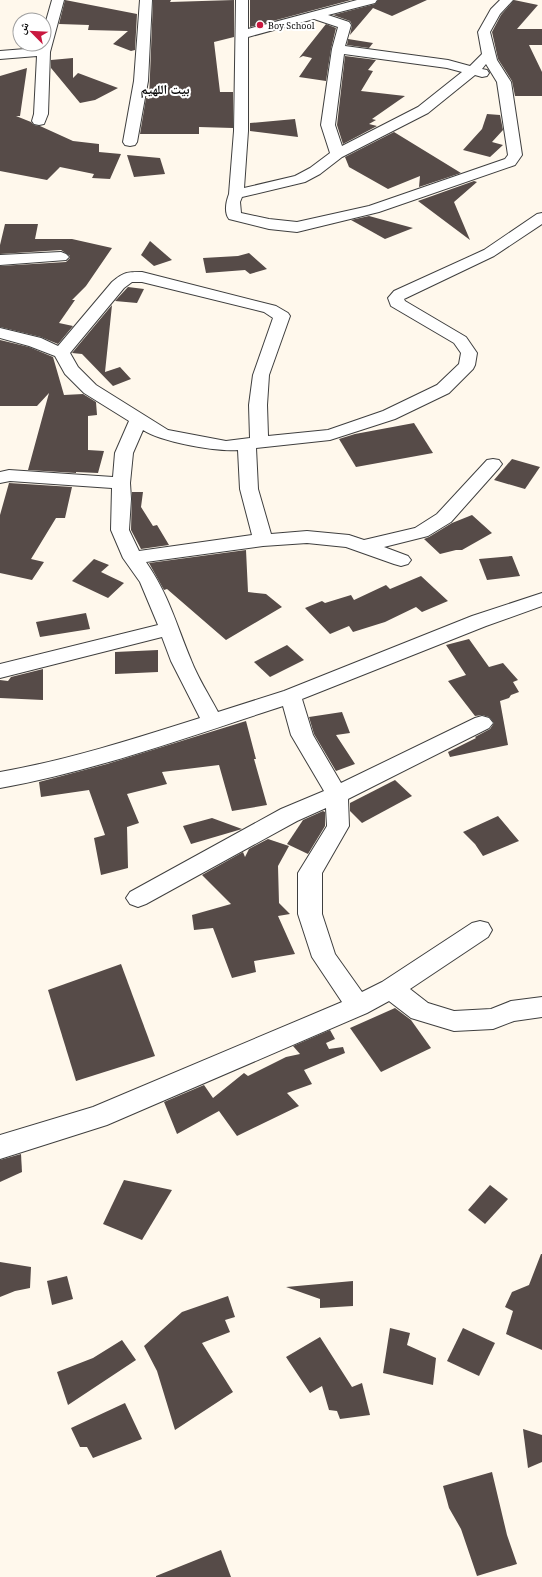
<svg xmlns="http://www.w3.org/2000/svg" width="542" height="1577" font-family="'Noto Serif','Noto Naskh Arabic',serif">
<style>
.building{fill:#564b48}
.lines{fill:none;stroke-linecap:round;stroke-linejoin:round}
.minor-casing{stroke:#3f3f3f;stroke-width:2}
.minor{fill:#fff;fill-rule:evenodd}
.poi-dot{fill:#c9183f;stroke:#fff;stroke-width:1.5}
.labels{text-anchor:middle;dominant-baseline:central;stroke-width:4;stroke-linejoin:round;paint-order:stroke}
.far-poi-label{font-size:9px;fill:#0c0c0c;stroke:#fff;text-anchor:start}
.far-district-label{font-size:13px;font-weight:bold;fill:#0c0c0c;stroke:#fff}
</style>
<rect width="100%" height="100%" fill="#fff8ec"/>
<g class="building">
<path d="M65,0L137,14L135,50L131,51L113,44L128,31L88,30L89,25L59,24Z"/>
<path d="M153,0H171L170,2L234,0V37L214,42L220,92H233V128L199,127V134H140L146,98L149,99Z"/>
<path d="M250,0H351L250,27Z"/>
<path d="M378,0H427L392,16L373,8L350,35L352,25L350,21L333,15L375,4Z"/>
<path d="M514,0L538,5L517,29H542V45H529L542,72V96H515L512,81L498,59L492,32L501,15Z"/>
<path d="M326,24L336,28L331,49L326,81L299,77L312,58L303,56L299,58Z"/>
<path d="M348,39L373,43L369,48L347,45Z"/>
<path d="M345,56L376,60L368,70L373,71L361,91L405,96L372,119L376,120L369,124L377,126L343,144L337,125Z"/>
<path d="M73,58V78L78,73L118,88L95,100L80,103L51,68V60Z"/>
<path d="M27,68L20,116H16L31,122L34,125L40,126L73,141L99,144V152L121,154L110,179L92,178L94,174L60,167L47,180L0,171V76Z"/>
<path d="M487,114L500,115L503,130L492,142L503,145L490,157L463,150L482,129Z"/>
<path d="M295,119L298,137L250,131V123Z"/>
<path d="M394,132L461,173L419,187L420,176L388,189L349,167L345,157Z"/>
<path d="M127,155L160,158L165,174L134,177Z"/>
<path d="M474,181L477,182L454,202L470,240L418,201Z"/>
<path d="M369,216L413,228L385,239L351,220Z"/>
<path d="M5,224H38L35,239H72L112,248L86,286L72,300H75L59,323L73,326L58,344L41,337L0,327V266L66,262L70,258V256L61,250L0,254V245Z"/>
<path d="M150,241L172,260L154,266L141,255Z"/>
<path d="M249,253L267,269L250,274L245,270L206,273L203,258L238,256Z"/>
<path d="M128,287L144,289L137,303L115,301Z"/>
<path d="M112,305L105,372L120,367L131,379L113,386L82,354L72,353Z"/>
<path d="M0,340L29,347L53,357L64,395L83,394L96,402L97,415L88,416V450L104,451L98,473L76,472V473L28,470L49,393L37,406H0Z"/>
<path d="M414,423L433,453L356,467L339,439L355,434Z"/>
<path d="M512,459L540,467L525,489L494,480Z"/>
<path d="M9,483L72,487L65,518H56L31,559L44,562L32,580L0,573V515Z"/>
<path d="M132,492H143L141,507L153,526L157,525L169,545L141,549L131,530Z"/>
<path d="M472,515L492,533L462,550H456L440,554L424,539L429,537L452,523Z"/>
<path d="M246,550L248,592L266,594L282,607L226,640L167,589L164,590L149,563Z"/>
<path d="M512,556L520,576L487,580L479,559Z"/>
<path d="M94,559L109,565L101,572L124,583L108,598L72,581Z"/>
<path d="M421,576L448,601L422,612L416,607L385,622L353,632L349,626L330,634L305,608L322,601L325,603L351,595L354,600L386,585L390,589Z"/>
<path d="M86,613L90,629L40,637L36,622Z"/>
<path d="M469,639L489,667L503,663L518,680L513,682L519,692L511,695L509,698L500,701L508,745L450,757L448,752L476,738L475,737L490,729L494,723L489,717L482,715L475,716L448,681L466,675L446,645Z"/>
<path d="M287,645L304,660L270,677L254,662Z"/>
<path d="M158,650V672L115,674V652Z"/>
<path d="M43,669V700L0,698V680L8,681L11,677Z"/>
<path d="M342,712L350,733L336,735L355,764L336,771L314,734L309,717Z"/>
<path d="M246,721L256,759H254L267,805L232,811L219,765L162,772L167,784L127,794L139,823L127,827L128,868L101,875L94,838L105,835L89,790L41,797L39,782L107,764Z"/>
<path d="M395,780L412,796L362,823L350,811V803Z"/>
<path d="M323,811L325,812V826L308,854L287,844L303,820Z"/>
<path d="M498,816L519,841L483,856L475,844L463,832Z"/>
<path d="M212,818L242,829L191,844L183,826Z"/>
<path d="M268,839L289,846L278,866L279,903L290,914L278,916L295,954L254,961L256,972L232,978L213,928L194,930L192,915L231,904L202,875L243,852L245,857L249,849Z"/>
<path d="M121,964L155,1056L76,1081L48,990Z"/>
<path d="M395,1008L411,1020L431,1048L381,1072L350,1028Z"/>
<path d="M330,1030L335,1039L326,1043L329,1049L343,1047L345,1053L304,1070L312,1084L287,1093L299,1106L237,1136L219,1111L177,1134L164,1102L204,1085L213,1098L244,1073L248,1076L286,1057L300,1054L293,1046Z"/>
<path d="M21,1154L22,1172L0,1182V1160Z"/>
<path d="M124,1180L172,1190L142,1240L103,1224Z"/>
<path d="M490,1185L508,1199L485,1224L468,1210Z"/>
<path d="M541,1254H542V1350L506,1334L513,1311L505,1307L512,1292L529,1285Z"/>
<path d="M0,1262L31,1267L30,1288L15,1291L0,1297Z"/>
<path d="M67,1276L73,1299L52,1305L47,1281Z"/>
<path d="M353,1281V1306L320,1308V1299L286,1287Z"/>
<path d="M228,1296L235,1317L225,1320L230,1332L202,1343L233,1392L175,1430L157,1371L144,1346L182,1312Z"/>
<path d="M390,1328L410,1333L407,1345L436,1358L433,1385L383,1373Z"/>
<path d="M463,1328L495,1343L479,1376L447,1361Z"/>
<path d="M320,1337L352,1387L362,1383L370,1415L340,1419L337,1411L329,1410L322,1386L310,1393L286,1357Z"/>
<path d="M122,1340L136,1360L68,1405L57,1372L93,1358Z"/>
<path d="M125,1403L142,1439L93,1458L87,1447H80L71,1428Z"/>
<path d="M523,1429L542,1435V1462L528,1468Z"/>
<path d="M492,1472L507,1535L517,1564L477,1576L461,1529L449,1508L443,1486Z"/>
<path d="M221,1550L231,1577H156V1576Z"/>
</g>
<g class="lines">
<defs>
<g id="minor">
<path d="M52,0H64L50,52L48,114L44,124L39,125L34,124L32,121L34,114L37,56L0,59V51L38,48L40,44H44V28Z"/>
<path d="M140,0H152L148,81L137,142L135,145L130,146L125,145L123,142L134,81Z"/>
<path d="M236,0H248V29L357,0H377L375,3L328,15L349,22L351,25L345,46L448,60L470,66L482,54L478,32L491,9L500,0H513L500,14L490,32L497,60L511,82L522,155L515,165L379,212L297,232L269,229L229,219C224,212 226,202 229,194L234,131ZM314,19L338,27L332,49L321,125L330,153L310,168L295,176L244,188L248,131V37ZM344,54L447,68L462,72L418,107L342,146L335,125ZM486,64L497,82L508,155L505,159L369,206L297,222L269,219L241,213L240,202L242,197L305,182L320,174L342,157L428,113L475,75L482,77L487,76L489,73L487,70L482,69Z"/>
<path d="M542,213V224L494,256L404,299L405,301L466,337L477,353L475,365L473,369L449,393L395,419L330,440L256,448L258,489L271,534L307,531L349,535L364,540L415,528L437,514L487,460L493,459L499,460L502,464L499,468L451,522L428,536L384,547L408,556L411,560L408,564L401,566L394,564L346,547L307,543L263,546L146,562C169,595 176,624 191,660C198,678 209,695 218,712L284,691L472,616L542,593V606L486,626L302,699L313,735L341,783L475,718L482,716L489,718L493,723L489,728L348,799L349,826L322,873V914L335,954L362,992L382,982L472,923L480,921L488,923L492,930L488,937L410,989L428,1003L454,1011L491,1009L511,1001L542,997V1017L514,1021L493,1029L454,1031L411,1018L389,1001L367,1013L107,1125L0,1159V1135L93,1107L342,1002L312,957L298,914V873L327,826L326,808L297,821L146,904L138,907L130,904L126,898L130,892L281,809L324,791L291,735L283,706C191,736 95,771 0,788V772C68,760 134,739 200,718L171,661L162,637L0,678V664L158,625L140,582L123,558L111,530L112,488L10,481L0,483V472L9,470L113,477L115,453L129,421L84,393L65,374L55,356L29,346L0,338V328L41,338L58,346L112,282C124,272 127,272 142,272L276,306L288,313L290,316L269,375L267,405L268,436L328,430L383,411L437,385L459,364L461,353L454,343L391,306L388,298L394,291L484,250L537,214ZM132,282H142L264,312L273,318L253,375L249,405L250,438L226,441L168,430L96,385L78,367L70,353L124,288ZM143,430C161,442 217,452 238,450L240,489L252,535L139,551L129,530L131,499L130,483L133,453Z"/>
<path d="M61,252L66,254L69,257L66,260L0,265V255Z"/>
</g>
</defs>
<use href="#minor" class="minor-casing"/>
<use href="#minor" class="minor"/>
</g>
<circle class="poi-dot" cx="260" cy="25" r="4"/>
<g class="labels">
<g class="far-poi-label">
<text x="268" y="25">Boy School</text>
</g>
<g class="far-district-label">
<text x="165" y="89">بيت اللهيم</text>
</g>
</g>
<g transform="translate(32 32) rotate(294)"><circle r="19" fill="#ffffff" stroke="#9e9e9e"/>
<path d="M0-3L7 15L0 10L-7 15Z" fill="#c9183f"/>
<text y="-6" font-size="11" font-weight="bold" text-anchor="middle" fill="#0c0c0c">ش</text>
</g>
</svg>
